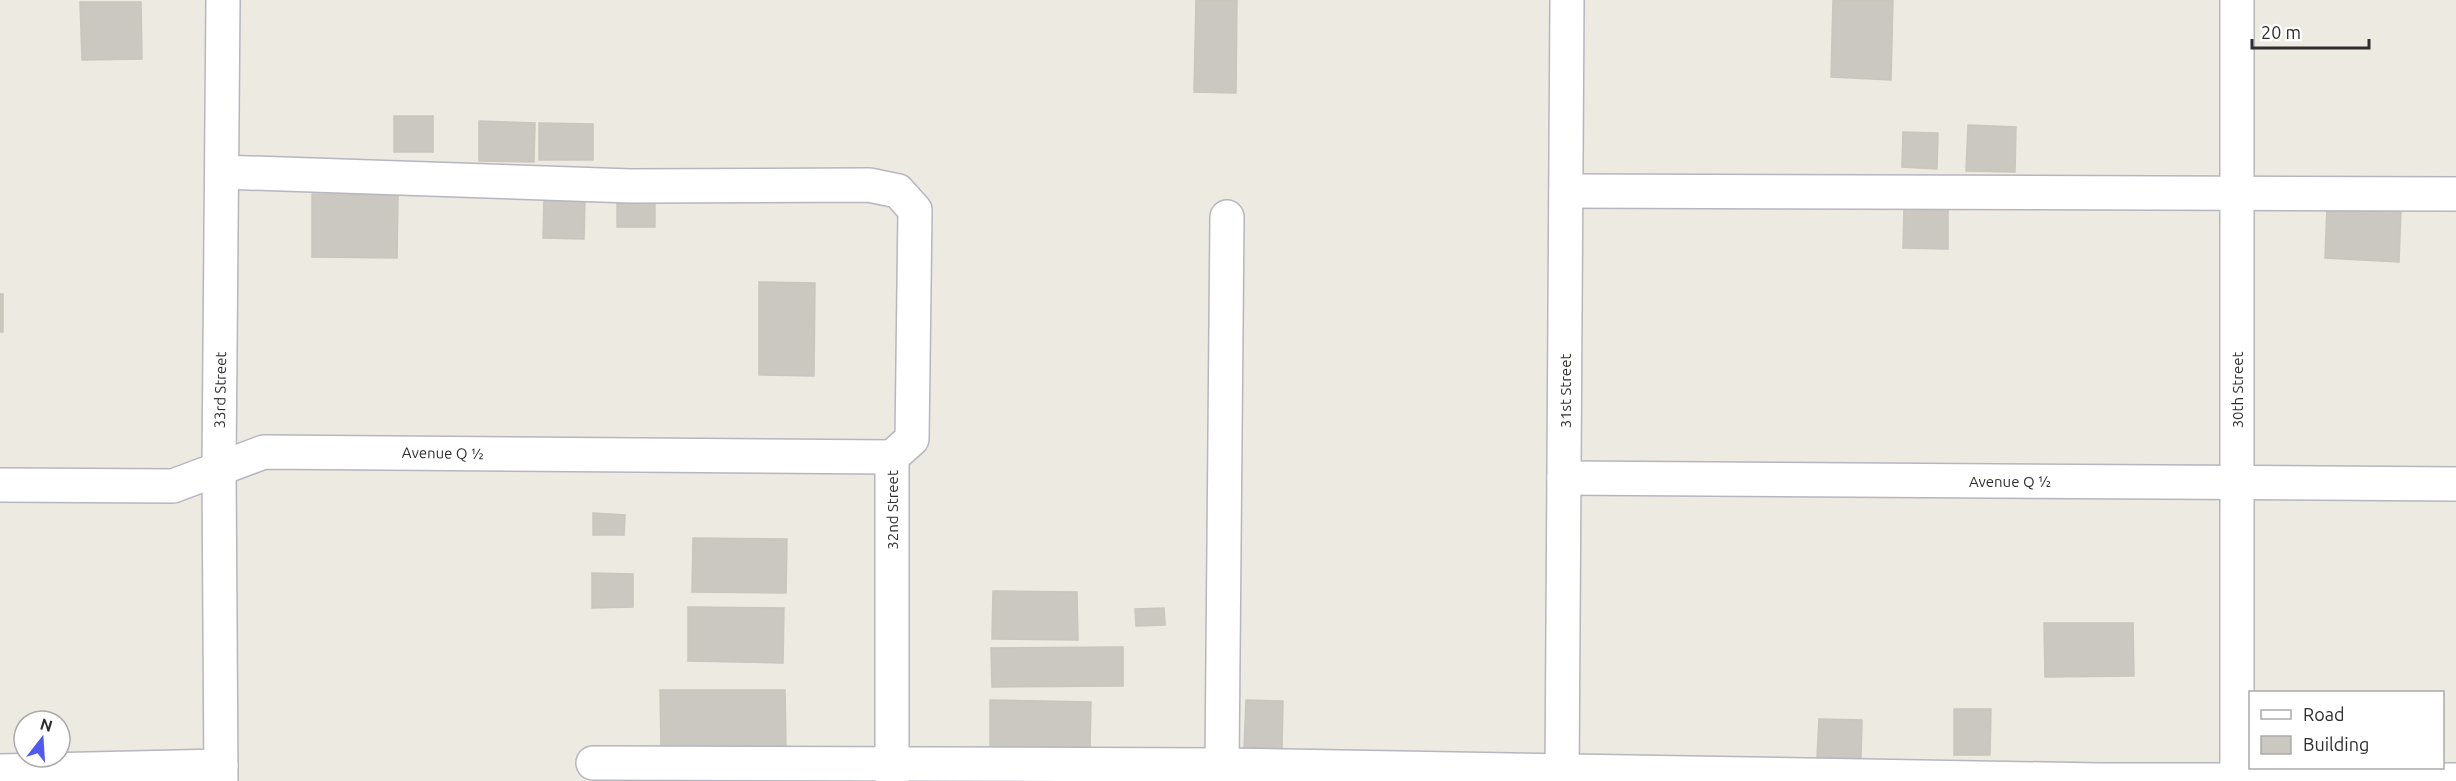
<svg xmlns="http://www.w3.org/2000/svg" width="2456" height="781" font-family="Ubuntu,sans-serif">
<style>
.building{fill:#cac8c0;stroke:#c9c6bb;stroke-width:1.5}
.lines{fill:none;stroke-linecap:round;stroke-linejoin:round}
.minor-casing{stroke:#b5b6c0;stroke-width:36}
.minor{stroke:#fff;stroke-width:33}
.labels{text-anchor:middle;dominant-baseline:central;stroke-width:6;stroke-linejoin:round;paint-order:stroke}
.street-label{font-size:15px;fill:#2e2e2e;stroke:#fff}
</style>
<rect width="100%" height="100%" fill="#edeae2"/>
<g class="building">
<path d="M1196,0H1237L1236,93L1194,92Z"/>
<path d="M1833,0H1893L1891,80L1831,77Z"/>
<path d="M80,2H141L142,59L82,60Z"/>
<rect x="394" y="116" width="39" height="36"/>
<path d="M479,121L535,123L534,162L479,161Z"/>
<path d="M539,123L593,124V160H539Z"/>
<path d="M1968,125L2016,127L2015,172L1966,171Z"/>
<path d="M1903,132L1938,133L1937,169L1902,167Z"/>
<path d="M312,194L398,195L397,258L312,257Z"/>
<path d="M617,196L655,197V227H617Z"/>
<path d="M544,199L585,200L584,239L543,238Z"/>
<path d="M2327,207L2401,210L2399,262L2325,258Z"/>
<path d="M1904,208L1948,209V249L1903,248Z"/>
<path d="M759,282L815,283L814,376L759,375Z"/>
<rect x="0" y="294" width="3" height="38"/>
<path d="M593,513L625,515L624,535H593Z"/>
<path d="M693,538L787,539L786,593L692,592Z"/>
<path d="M592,573L633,574V607L592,608Z"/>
<path d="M993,591L1077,592L1078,640L992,639Z"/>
<path d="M688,607L784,608L783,663L688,661Z"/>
<path d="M1164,608L1165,625L1136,626L1135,609Z"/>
<path d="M2044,623H2133L2134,676L2045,677Z"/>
<path d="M1123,647V686L992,687L991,648Z"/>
<path d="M660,690H785L786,746L661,747Z"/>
<path d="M990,700L1091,702L1090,751L990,750Z"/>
<path d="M1246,700L1283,701L1282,750L1244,749Z"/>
<path d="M1954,709H1991L1990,755H1954Z"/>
<path d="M1819,719L1862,720L1861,759L1817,757Z"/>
</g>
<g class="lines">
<defs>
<g id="minor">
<path d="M2237,0V781"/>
<path d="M222,172L631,186L869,185L898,191L915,210L912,439L892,457V781"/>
<path d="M1566,191L2456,194"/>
<path d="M1564,478L2456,484"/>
<path d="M0,485L173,486L264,452L892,457"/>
<path d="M593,763L1222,765L2099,780H2456"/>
<path d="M1222,765L1227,217"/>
<path d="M0,771L221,766"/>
<path d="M221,781L219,467L223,0"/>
<path d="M1562,781L1567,0"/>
</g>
</defs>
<use href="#minor" class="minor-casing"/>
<use href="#minor" class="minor"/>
</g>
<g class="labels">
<g class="street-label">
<text transform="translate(220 390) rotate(-89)">33rd Street</text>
<text transform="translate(2237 390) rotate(-90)">30th Street</text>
<text transform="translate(1565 391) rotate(-90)">31st Street</text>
<text transform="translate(443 453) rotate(1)">Avenue Q ½</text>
<text x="2010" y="481">Avenue Q ½</text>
<text transform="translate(892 510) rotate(-90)">32nd Street</text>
</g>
</g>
<rect x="2249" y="691" width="195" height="78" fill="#ffffff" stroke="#ababab" stroke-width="1.5"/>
<rect x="2261" y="710" width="30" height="9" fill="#ffffff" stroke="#ababab" stroke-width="1.5"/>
<text x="2303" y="721" font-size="18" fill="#2e2e2e">Road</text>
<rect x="2261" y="736" width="30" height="18" fill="#cac8c0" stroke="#ababab" stroke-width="1.5"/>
<text x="2303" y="751" font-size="18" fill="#2e2e2e">Building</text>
<g transform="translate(42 739) rotate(17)"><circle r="28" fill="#ffffff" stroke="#ababab" stroke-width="1.5"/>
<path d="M0-4.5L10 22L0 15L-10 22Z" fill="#515beb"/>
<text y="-9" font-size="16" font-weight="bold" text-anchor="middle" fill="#2e2e2e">N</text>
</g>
<path d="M2252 39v9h117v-9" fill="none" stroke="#2e2e2e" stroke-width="3"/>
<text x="2261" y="39" font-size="18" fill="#2e2e2e" stroke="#ffffff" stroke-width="4.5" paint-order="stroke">20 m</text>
</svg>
